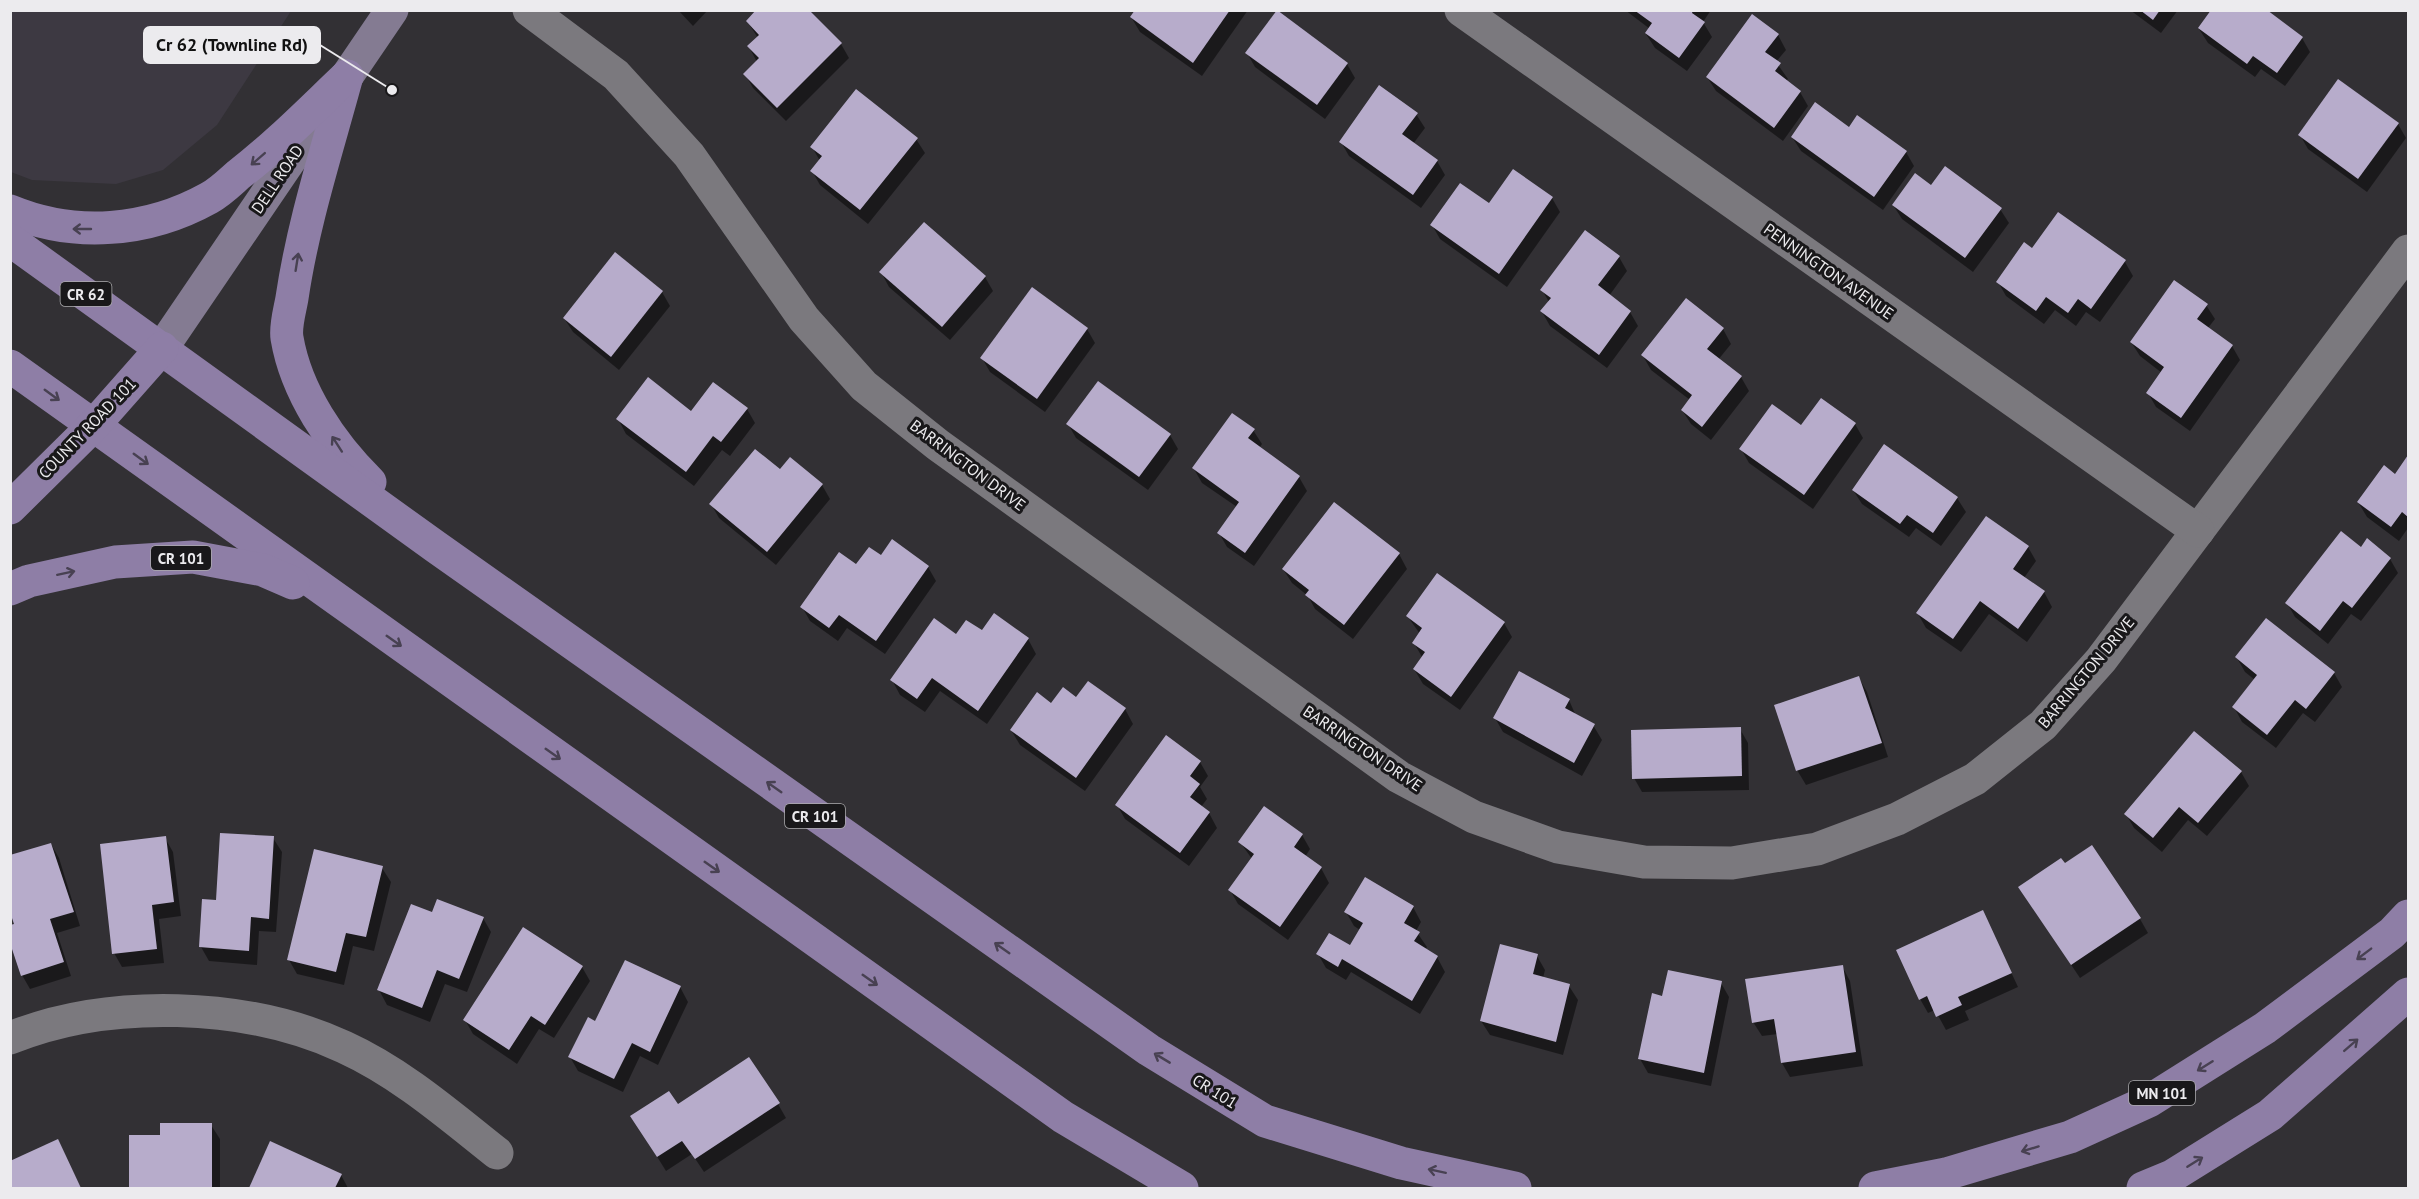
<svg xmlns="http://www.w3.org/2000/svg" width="2419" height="1199" font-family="'PT Sans',sans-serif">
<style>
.built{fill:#3d3942}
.shadow{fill:#0007}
.building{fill:#b7accb}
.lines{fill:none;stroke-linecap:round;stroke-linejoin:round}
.street{stroke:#7b797e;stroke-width:33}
.secondary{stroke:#847b92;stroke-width:33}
.primary{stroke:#8e7ea6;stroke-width:33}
.oneway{stroke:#484152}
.labels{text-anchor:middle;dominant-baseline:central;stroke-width:6;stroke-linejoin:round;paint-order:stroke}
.shield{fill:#19181a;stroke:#adacae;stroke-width:1.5}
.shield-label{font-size:15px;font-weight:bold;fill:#ecebee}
.street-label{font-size:16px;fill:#ecebee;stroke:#19181a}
.leader{fill:none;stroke:#ecebee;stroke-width:2}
.callout-dot{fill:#ecebee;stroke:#19181a;stroke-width:2}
.callout{fill:#ecebee;stroke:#ecebee;stroke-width:2}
.callout-label{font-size:18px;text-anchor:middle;font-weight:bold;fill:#111}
</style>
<rect width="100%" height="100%" fill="#323034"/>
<path class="built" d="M10,11L11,10L291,11L217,125L163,170L116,184L32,180L11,172Z"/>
<g class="shadow">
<path d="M678,10H708L693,26Z"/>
<path d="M807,10L841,44L849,58L786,121L753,88L745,74L757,62L749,47L758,38L747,21Z"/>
<path d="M1136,10H1248L1202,76L1140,32L1131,17Z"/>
<path d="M1625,10H1711L1703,22L1712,37L1687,71L1655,48L1646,34L1650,29Z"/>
<path d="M2130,10H2178L2161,33Z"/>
<path d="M2199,29L2302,38L2310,52L2285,86L2261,69L2255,77L2208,43Z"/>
<path d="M1778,35L1786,50L1776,62L1788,79L1786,81L1800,92L1808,106L1783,141L1716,91L1707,77Z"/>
<path d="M1247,53L1347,64L1355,78L1325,119L1255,67Z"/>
<path d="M1416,114L1425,128L1413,144L1437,161L1445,175L1421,208L1349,156L1341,142Z"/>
<path d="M2398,124L2406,138L2367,192L2308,149L2300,135Z"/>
<path d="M1849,129L1906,152L1914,166L1883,210L1801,151L1792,137Z"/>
<path d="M916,139L925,153L868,224L820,185L812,171L820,161L812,147Z"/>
<path d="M1552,198L1560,212L1507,287L1440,239L1432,225L1489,205Z"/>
<path d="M1893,205L2000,209L2009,223L1973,272L1902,219Z"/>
<path d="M2059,214L2125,262L2133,276L2100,322L2086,312L2076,326L2055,310L2044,324L2006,296L1998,282L2033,250Z"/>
<path d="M1619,257L1627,271L1609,296L1630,312L1638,326L1607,368L1550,326L1542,312L1549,302L1542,290Z"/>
<path d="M881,272L985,277L993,291L950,340L889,287Z"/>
<path d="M662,292L670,306L619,370L573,332L564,318Z"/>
<path d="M2206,305L2215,319L2208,328L2232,346L2240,360L2190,431L2156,407L2148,393L2162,373L2140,356L2131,342Z"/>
<path d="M1087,329L1095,343L1045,412L990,372L982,358Z"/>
<path d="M1723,329L1731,344L1718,360L1741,377L1749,391L1711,440L1691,424L1682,410L1690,400L1651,370L1643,356Z"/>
<path d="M747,409L755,423L730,456L722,450L694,486L626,434L618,419Z"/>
<path d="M1068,424L1170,435L1178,449L1148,490L1076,438Z"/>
<path d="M1855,424L1863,438L1813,509L1749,463L1741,449L1801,427Z"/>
<path d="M1253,430L1262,444L1259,448L1299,477L1307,491L1254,566L1227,547L1219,533L1237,507L1202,483L1194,469Z"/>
<path d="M1885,446L1957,498L1966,512L1941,546L1916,528L1909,537L1862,504L1853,490Z"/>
<path d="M2408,458V528L2399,541L2367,517L2358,502L2395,476Z"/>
<path d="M780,471L822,485L830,499L776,565L719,518L711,504Z"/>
<path d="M1334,504L1399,554L1407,569L1353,639L1315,609L1308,596L1292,583L1283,569Z"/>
<path d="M2028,547L2036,561L2024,578L2044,592L2052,607L2027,642L1989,614L1961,652L1926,628L1918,614Z"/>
<path d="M2361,549L2390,559L2398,573L2361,621L2351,614L2328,644L2295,617L2287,603Z"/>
<path d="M881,557L928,567L936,581L885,654L847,628L838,641L810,621L802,607L857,566Z"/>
<path d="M1408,617L1504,623L1512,637L1460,710L1423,684L1414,669L1422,657L1414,643L1420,634Z"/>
<path d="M982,632L1028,639L1036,654L987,724L940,691L925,712L900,695L892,680L957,636Z"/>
<path d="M2237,658L2334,673L2342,687L2315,722L2303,713L2276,748L2242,722L2234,707L2255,680L2245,672Z"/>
<path d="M1859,678L1867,692L1888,757L1806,785L1797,770Z"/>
<path d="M1089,683L1125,709L1133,724L1085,791L1020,745L1011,730L1052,705L1077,699Z"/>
<path d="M1569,700L1576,716L1593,725L1602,740L1582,776L1503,732L1495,718Z"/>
<path d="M1740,729L1748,743L1749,790L1642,792L1634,778Z"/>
<path d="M1200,762L1208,776L1200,787L1207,799L1201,807L1209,813L1217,828L1189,866L1125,819L1117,805Z"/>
<path d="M2241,772L2249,786L2207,836L2188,820L2162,852L2134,828L2126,814Z"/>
<path d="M1302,835L1310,849L1305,857L1321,868L1329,883L1288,940L1238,904L1230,890L1252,859L1240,842Z"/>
<path d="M165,838L173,852L181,916L159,919L164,963L122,967L114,953Z"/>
<path d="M273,838L282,852L276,932L259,931L257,965L209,961L201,947Z"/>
<path d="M51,844L59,858L80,926L57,933L71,976L30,989L22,975L16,924Z"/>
<path d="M2064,865L2140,919L2148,933L2080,978L2029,902Z"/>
<path d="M382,868L391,882L374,951L353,946L344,985L297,974L289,960Z"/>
<path d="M1413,907L1421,922L1416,931L1427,947L1425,950L1437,957L1445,972L1420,1014L1351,972L1346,980L1326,968L1318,954L1350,947L1360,930L1354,926L1346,912Z"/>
<path d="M1983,912L2018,987L1965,1011L1969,1020L1946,1030L1935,1010L1928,1013L1920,999Z"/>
<path d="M433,914L483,918L491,932L467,992L445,984L430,1022L387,1005L379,990Z"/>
<path d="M1537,956L1545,970L1543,978L1569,986L1578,1000L1563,1055L1490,1035L1481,1021Z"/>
<path d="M1842,966L1850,981L1863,1066L1790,1077L1782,1063L1778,1034L1762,1036L1753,1022Z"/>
<path d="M582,967L590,981L554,1038L539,1029L517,1064L473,1034L465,1020Z"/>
<path d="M1721,983L1729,997L1711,1086L1648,1073L1640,1059L1664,998Z"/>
<path d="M680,987L688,1002L658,1065L640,1056L623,1092L578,1071L570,1057L596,1023Z"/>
<path d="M778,1104L786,1118L704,1172L692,1154L666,1171L641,1131L678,1106Z"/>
<path d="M211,1125L220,1139V1188H130L131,1136H162Z"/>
<path d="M58,1141L81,1188H10V1162Z"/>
<path d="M271,1143L341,1175L348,1188H251Z"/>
</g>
<g class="building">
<path d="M756,10H809L842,43L777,108L743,74L759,58L747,46L759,35L746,21Z"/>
<path d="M1135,10H1230L1193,63L1130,17Z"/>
<path d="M1277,10L1348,63L1317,105L1245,53Z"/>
<path d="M1634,10H1693L1692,13L1705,22L1679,58L1645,33L1652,23Z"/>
<path d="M2140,10H2160L2153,20Z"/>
<path d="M2211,10H2267L2303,37L2277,73L2253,56L2247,64L2198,28Z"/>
<path d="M1752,14L1779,34L1765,52L1781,63L1775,71L1801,91L1774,128L1706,77Z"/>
<path d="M2338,79L2399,123L2358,179L2298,135Z"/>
<path d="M1379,85L1418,113L1402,134L1438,160L1413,195L1339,142Z"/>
<path d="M856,89L918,138L860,210L810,171L822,156L810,147Z"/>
<path d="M1815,102L1849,127L1857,115L1907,151L1874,197L1791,137Z"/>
<path d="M1945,166L2002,208L1965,258L1892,205L1915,173L1931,185Z"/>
<path d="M1513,169L1553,197L1499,274L1430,225L1460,183L1489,203Z"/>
<path d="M2058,212L2126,260L2091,309L2078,299L2068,313L2046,297L2036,311L1996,282L2024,242L2032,248Z"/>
<path d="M924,222L986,276L942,327L879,272Z"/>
<path d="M1585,230L1620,256L1598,285L1631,311L1599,355L1540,311L1551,298L1540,290Z"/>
<path d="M615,252L663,291L611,357L563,318Z"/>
<path d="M2174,280L2208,304L2197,319L2233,345L2181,418L2146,393L2164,367L2130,342Z"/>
<path d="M1032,287L1088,328L1037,399L980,358Z"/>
<path d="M1686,298L1724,328L1707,349L1742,376L1702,427L1681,410L1692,395L1641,355Z"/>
<path d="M648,377L691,411L713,382L748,408L721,442L713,436L686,472L616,419Z"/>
<path d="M1098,381L1171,434L1139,477L1066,424Z"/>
<path d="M1821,398L1856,423L1804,495L1739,449L1772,404L1801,425Z"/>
<path d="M1232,413L1255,429L1248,438L1300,476L1245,553L1217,533L1239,502L1192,468Z"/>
<path d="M1884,444L1958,497L1933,533L1907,515L1900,524L1852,490Z"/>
<path d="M755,449L780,469L790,457L823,484L767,552L709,504Z"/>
<path d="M2408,455V517L2402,512L2391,527L2357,502L2384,465L2395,474Z"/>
<path d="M1334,502L1400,553L1344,625L1305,595L1309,590L1282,569Z"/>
<path d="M1986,516L2029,546L2013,569L2045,591L2018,629L1980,601L1953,639L1916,613Z"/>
<path d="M2341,531L2361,547L2367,538L2391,558L2352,608L2343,601L2320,631L2285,603Z"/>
<path d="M892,539L929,566L876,641L839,615L829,628L800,607L839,552L856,564L869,547L881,555Z"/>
<path d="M1437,573L1505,622L1451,697L1413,669L1425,652L1412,643L1422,628L1406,616Z"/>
<path d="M994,613L1029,638L978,711L932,678L917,699L890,680L934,618L956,634L966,620L982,630Z"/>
<path d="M2266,618L2335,672L2306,709L2295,700L2267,735L2232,707L2257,675L2235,657Z"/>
<path d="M1519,671L1570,699L1565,708L1595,724L1574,763L1493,718Z"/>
<path d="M1859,676L1882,743L1796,771L1774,705Z"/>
<path d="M1088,681L1126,708L1076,778L1010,730L1037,692L1051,703L1063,687L1076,697Z"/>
<path d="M1741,727L1742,776L1632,779L1631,730Z"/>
<path d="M2194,731L2242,771L2198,823L2179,807L2153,838L2124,814Z"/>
<path d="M1166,735L1201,761L1190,776L1200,784L1190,797L1210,812L1180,853L1115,805Z"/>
<path d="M1264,806L1303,834L1294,847L1322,867L1280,927L1228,890L1254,854L1238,842Z"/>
<path d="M220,833L274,836L269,919L251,917L249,951L199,947L202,899L216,900Z"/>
<path d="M166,836L174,902L152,905L157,949L112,954L100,844Z"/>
<path d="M51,843L74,912L50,919L64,962L21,976L10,943V925L14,924L10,912V855Z"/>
<path d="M2092,845L2141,918L2071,965L2018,887L2061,858L2065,863Z"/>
<path d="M314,849L383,866L366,937L346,933L336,972L287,960Z"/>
<path d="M1365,877L1414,906L1404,923L1420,932L1414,941L1438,956L1412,1001L1342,959L1338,967L1316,954L1329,933L1350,945L1363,923L1344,912Z"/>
<path d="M437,899L484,917L459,979L437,970L422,1008L377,990L411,904L432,912Z"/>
<path d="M1983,910L2012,973L1958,997L1962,1005L1936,1017L1927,996L1919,1000L1896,950Z"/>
<path d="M523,927L583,966L545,1025L531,1016L509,1050L463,1020Z"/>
<path d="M1500,944L1538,954L1533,974L1570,984L1556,1042L1480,1021Z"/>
<path d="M625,960L681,986L650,1052L632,1043L614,1079L568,1057L588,1017L595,1021Z"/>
<path d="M1843,965L1856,1052L1781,1063L1774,1019L1752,1023L1745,979Z"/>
<path d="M1668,970L1722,981L1704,1073L1638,1059L1652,993L1662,996Z"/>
<path d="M749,1057L780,1103L695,1159L682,1141L657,1157L630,1116L669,1091L678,1104Z"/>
<path d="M160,1123H212V1187L129,1188V1135H160Z"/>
<path d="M58,1139L81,1188H10V1161Z"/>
<path d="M270,1141L342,1174L335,1188H249Z"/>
</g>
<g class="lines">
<g class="street">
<path d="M529,10L616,75L689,155L804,319L864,386L938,445L1399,777L1474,817L1558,847L1644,862L1732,863L1817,849L1897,819L1975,779L2043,725L2101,660L2408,251"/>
<path d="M1461,10L2198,531"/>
<path d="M10,1038C109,998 247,1002 344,1047C401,1073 449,1115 497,1153"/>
</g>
<path class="secondary" d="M162,348L392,10"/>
<g class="primary">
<path d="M347,76C327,150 303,223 292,298C290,310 285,326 287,338C296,392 332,445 370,482"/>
<path d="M10,211C75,238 148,232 209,198C220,192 229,183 238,175C277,145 311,110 347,76"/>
<path d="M10,240L436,547L1149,1050L1265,1121L1401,1163L1515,1188"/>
<path d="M10,366L1063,1117L1182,1188"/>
<path d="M10,508L94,425L162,348"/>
<path d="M10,589L29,581L115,562L193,557L263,570L293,583"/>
<path d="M1875,1188L1946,1174L2070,1137L2149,1101L2265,1028L2392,933L2408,916"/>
<path d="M2143,1188L2172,1176L2270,1115L2408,994"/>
</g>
</g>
<defs><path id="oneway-shaft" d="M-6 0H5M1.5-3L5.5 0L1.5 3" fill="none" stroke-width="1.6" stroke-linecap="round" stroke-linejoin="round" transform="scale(1.5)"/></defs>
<g class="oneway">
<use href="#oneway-shaft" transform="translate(258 159) rotate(139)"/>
<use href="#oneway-shaft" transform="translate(82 229) rotate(-180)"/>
<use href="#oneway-shaft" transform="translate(297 262) rotate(-81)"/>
<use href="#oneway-shaft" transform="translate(52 395) rotate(36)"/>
<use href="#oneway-shaft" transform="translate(337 444) rotate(-123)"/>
<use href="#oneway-shaft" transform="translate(141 459) rotate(36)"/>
<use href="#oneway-shaft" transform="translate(66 573) rotate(-12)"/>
<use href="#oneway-shaft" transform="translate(394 641) rotate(35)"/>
<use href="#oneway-shaft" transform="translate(553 754) rotate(35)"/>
<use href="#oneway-shaft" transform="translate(774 787) rotate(-145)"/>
<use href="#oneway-shaft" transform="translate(712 867) rotate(35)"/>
<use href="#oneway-shaft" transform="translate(1002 948) rotate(-145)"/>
<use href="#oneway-shaft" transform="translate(2364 954) rotate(143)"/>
<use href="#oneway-shaft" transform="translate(870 980) rotate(35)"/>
<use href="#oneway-shaft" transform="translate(2351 1045) rotate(-41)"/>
<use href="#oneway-shaft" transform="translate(1162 1058) rotate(-149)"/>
<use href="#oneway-shaft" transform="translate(2205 1066) rotate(148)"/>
<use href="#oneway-shaft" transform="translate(2030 1149) rotate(163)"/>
<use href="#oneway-shaft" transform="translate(2195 1162) rotate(-32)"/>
<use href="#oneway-shaft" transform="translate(1437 1171) rotate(-168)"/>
</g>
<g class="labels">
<g class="shield">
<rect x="60.5" y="282" width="51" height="24" rx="4.5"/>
<rect x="151" y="546" width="60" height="24" rx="4.5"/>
<rect x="785" y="804" width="60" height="24" rx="4.5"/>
<rect x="2129" y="1081" width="66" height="24" rx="4.5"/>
</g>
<g class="shield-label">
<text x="86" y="294">CR 62</text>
<text x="181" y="558">CR 101</text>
<text x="815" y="816">CR 101</text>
<text x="2162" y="1093">MN 101</text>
</g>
<g class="street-label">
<text transform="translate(277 179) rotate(-56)">DELL ROAD</text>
<text transform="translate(1829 271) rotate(35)">PENNINGTON AVENUE</text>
<text transform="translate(87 428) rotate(-46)">COUNTY ROAD 101</text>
<text transform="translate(968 465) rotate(37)">BARRINGTON DRIVE</text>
<text transform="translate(2086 672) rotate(-50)">BARRINGTON DRIVE</text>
<text transform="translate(1363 748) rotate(34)">BARRINGTON DRIVE</text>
<text transform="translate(1215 1091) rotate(32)">CR 101</text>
</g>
</g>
<path class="leader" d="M392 90L320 45"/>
<circle class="callout-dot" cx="392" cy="90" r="6"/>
<rect class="callout" x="144" y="27" width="176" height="36" rx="6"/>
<g class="callout-label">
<text x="232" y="51">Cr 62 (Townline Rd)</text>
</g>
<rect width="2419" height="1199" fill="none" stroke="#ecebee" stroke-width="24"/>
</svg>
